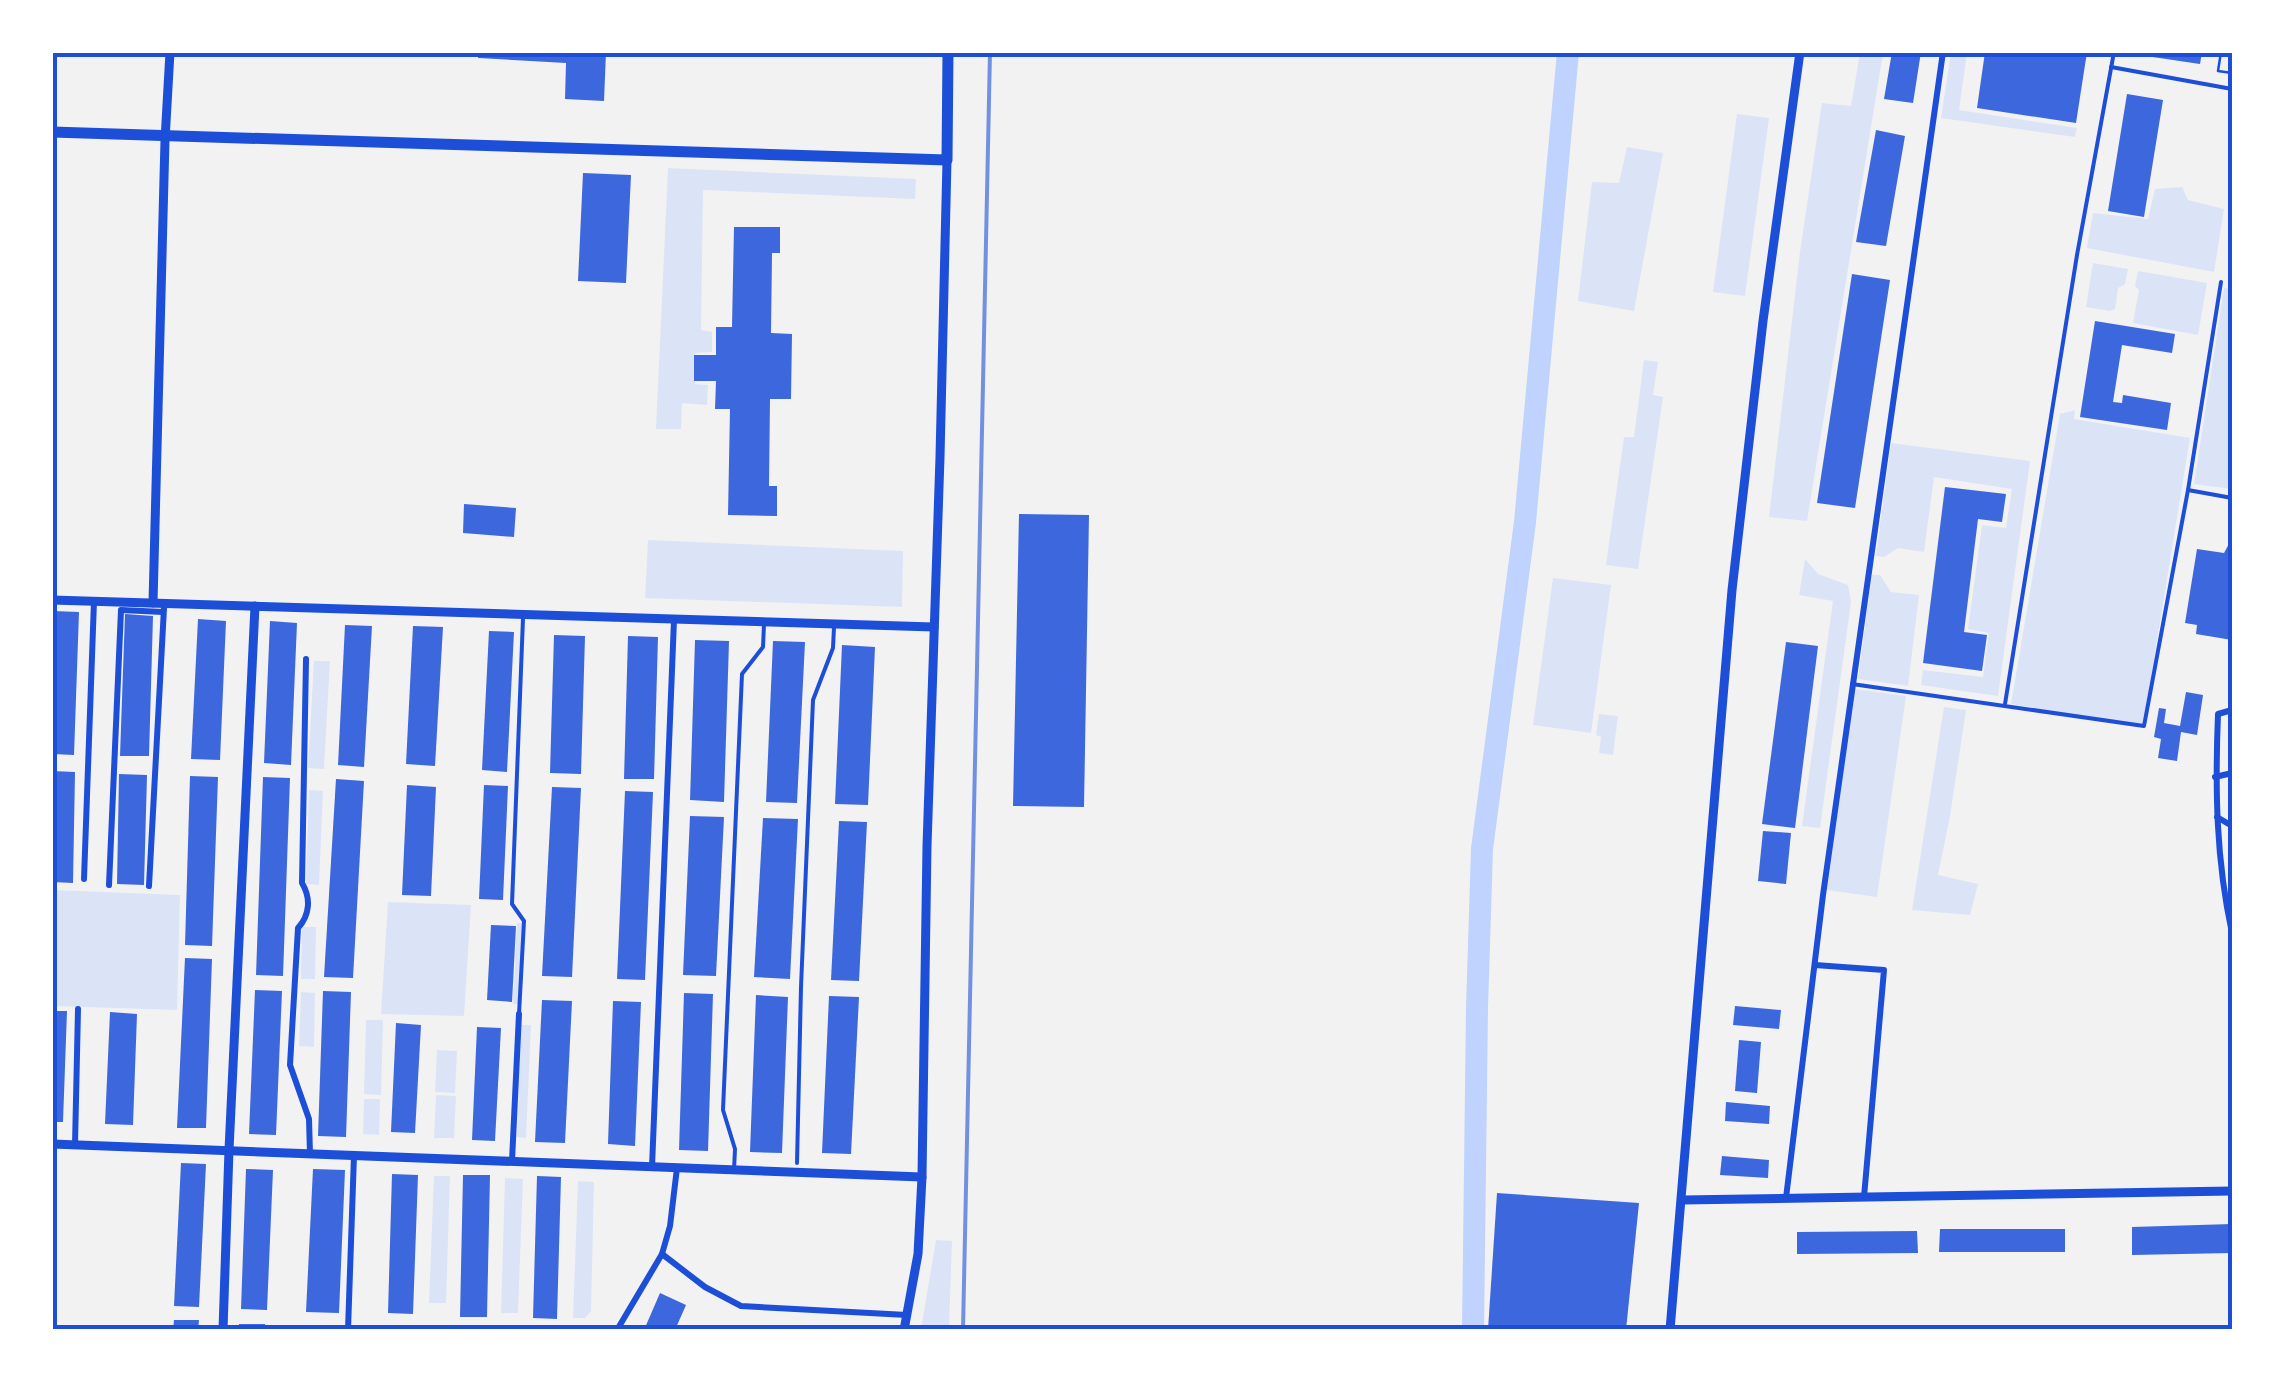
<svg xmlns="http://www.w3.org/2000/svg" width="2285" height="1382" font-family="'Crimson Pro',serif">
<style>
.green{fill:#dbe4f7}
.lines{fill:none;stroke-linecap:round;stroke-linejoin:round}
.river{stroke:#bfd3fe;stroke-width:22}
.building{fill:#3d67dc}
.path{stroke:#1d4ed8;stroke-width:2.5}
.service{stroke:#1d4ed8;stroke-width:4}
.minor{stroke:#1d4ed8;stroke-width:6}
.tertiary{stroke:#1d4ed8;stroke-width:9}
.secondary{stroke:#1d4ed8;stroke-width:9}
.trunk{stroke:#1d4ed8;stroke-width:11}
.rail{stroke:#7290e2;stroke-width:4}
.neatline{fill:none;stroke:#1d4ed8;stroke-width:4}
</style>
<rect width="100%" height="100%" fill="#f2f2f2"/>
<g class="green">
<path d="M1860,53H1883L1807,521L1769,517L1800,252L1822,103L1851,106Z"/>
<path d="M1951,53H1967L1959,110L2077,128L2075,137L1941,118Z"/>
<path d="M1737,114L1769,118L1745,296L1713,292Z"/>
<path d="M1627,147L1663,153L1634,311L1578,301L1592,182L1619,183Z"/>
<path d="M668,168L916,179L915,199L703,190L701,330L712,332V352L695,353V384L708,385L707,405L682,403L681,429H656Z"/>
<path d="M2182,187L2188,200L2224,209L2214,272L2087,248L2093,213L2148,219L2155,189Z"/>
<path d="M2093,263L2128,269L2125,284L2118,288L2115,309L2110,311L2086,307Z"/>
<path d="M2138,271L2207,283L2198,335L2133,323L2139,290L2135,286Z"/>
<path d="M2224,288L2232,289V489L2194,484Z"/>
<path d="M1644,360L1658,362L1653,395L1663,397L1638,569L1606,565L1624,437H1634Z"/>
<path d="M2075,410L2074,419L2190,438L2143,726L2011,704L2060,414Z"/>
<path d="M1891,443L2030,461L1998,696L1921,685L1923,670L1983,677L1989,633L1968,629L1982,525L2006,528L2012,489L1934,477L1924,552L1898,548L1884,557L1876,556Z"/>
<path d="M648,540L903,551L902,607L645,598Z"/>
<path d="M1805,559L1818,574L1848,585L1851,602L1820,828L1802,826L1833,601L1799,595Z"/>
<path d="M1872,575H1880L1891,592L1919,595L1908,686L1858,679Z"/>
<path d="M1553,578L1611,585L1591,733L1533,725Z"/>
<path d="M314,661H330L324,769L308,768Z"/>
<path d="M1855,689L1906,696L1877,897L1827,890Z"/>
<path d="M1944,707L1966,710L1950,816L1938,875L1978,884L1970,915L1912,910Z"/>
<path d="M1599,714L1618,716L1613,755L1599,753L1601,737L1596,735Z"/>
<path d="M309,790L323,791L319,885L306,884Z"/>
<path d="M53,890L180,895L177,1010L53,1006Z"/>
<path d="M388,902L471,905L464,1016L381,1014Z"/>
<path d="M517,923H525L521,1004H513Z"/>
<path d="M302,927H316L315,979H301Z"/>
<path d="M301,992L315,993L314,1047L299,1046Z"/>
<path d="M366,1020H383L381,1095L364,1094Z"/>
<path d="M521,1025H531L526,1138L517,1137Z"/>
<path d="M437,1050L457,1051L455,1093L435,1092Z"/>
<path d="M436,1095L456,1096L454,1138H434Z"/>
<path d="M364,1099H380L379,1135L363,1134Z"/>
<path d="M434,1176H450L446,1303H429Z"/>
<path d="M505,1178L523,1179L518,1313H501Z"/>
<path d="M578,1181L594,1182L591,1311L585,1318H573Z"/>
<path d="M936,1240L952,1241L949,1329H921Z"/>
</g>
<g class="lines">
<path class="river" d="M1473,1330L1477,1008L1482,849L1525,522L1568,52"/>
</g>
<g class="building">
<path d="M478,52H606L604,101L565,99L566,63L478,58Z"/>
<path d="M1892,52H1921L1913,103L1884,99Z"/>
<path d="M1985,52H2087L2076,123L1977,108Z"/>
<path d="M2140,52H2202L2200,64L2139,55Z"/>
<path d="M2127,94L2163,100L2144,217L2108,211Z"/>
<path d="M1876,130L1905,136L1886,246L1856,242Z"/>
<path d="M583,173L631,175L626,283L578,281Z"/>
<path d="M734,227H780V253H772L771,333L792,334L791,399H770L769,486H777V516L728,515L730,409H715L716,381H694V355H716V327H732Z"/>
<path d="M1852,274L1890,280L1855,508L1817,503Z"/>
<path d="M2095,321L2175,334L2172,353L2122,345L2113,402L2122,403L2123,395L2171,403L2167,430L2080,417Z"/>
<path d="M1945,487L2006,494L2002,522L1978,519L1964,632L1987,635L1982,671L1923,663Z"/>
<path d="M464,504L516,508L514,537L463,533Z"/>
<path d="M1019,514L1089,515L1084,807L1013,806Z"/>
<path d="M2232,538V640L2196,634L2197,625L2185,623L2197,549L2224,553Z"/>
<path d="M53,611L79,612L74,755L52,754Z"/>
<path d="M125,614L153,616L149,756H120Z"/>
<path d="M198,619L226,621L220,760L191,759Z"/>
<path d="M270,621L297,623L291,765L264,763Z"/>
<path d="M345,625L372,626L364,767L338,765Z"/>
<path d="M413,626L443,627L435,766L406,764Z"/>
<path d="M489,631L514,632L507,772L482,770Z"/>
<path d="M554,635L585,636L581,774L550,773Z"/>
<path d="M628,636L658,637L654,779H624Z"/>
<path d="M695,640L729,641L724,802L690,800Z"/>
<path d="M773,641L805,642L797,803L766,802Z"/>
<path d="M1786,642L1818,646L1795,828L1762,824Z"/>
<path d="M842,645L875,647L868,805L835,804Z"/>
<path d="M2186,692L2203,695L2197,735L2181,732L2177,761L2158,758L2161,739L2154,737L2159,708L2166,709L2164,723L2180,726Z"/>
<path d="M52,771L75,772L73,883L52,882Z"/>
<path d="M119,774L147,775L144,885L117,884Z"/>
<path d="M190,776L218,777L212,946L185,945Z"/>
<path d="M263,777L290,778L283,976L256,975Z"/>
<path d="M336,779L364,781L353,978L324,977Z"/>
<path d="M407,785L436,787L431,896L402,895Z"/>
<path d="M484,785L508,786L503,900L479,899Z"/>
<path d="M552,787L581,788L572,977L542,976Z"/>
<path d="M625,791L653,792L645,980L617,979Z"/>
<path d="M690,816L724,817L716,976L683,975Z"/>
<path d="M763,818L798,819L790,979L754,977Z"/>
<path d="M839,821L867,822L859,981L831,980Z"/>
<path d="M1763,831L1791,833L1786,884L1758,881Z"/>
<path d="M491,925L516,926L512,1002L487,1000Z"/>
<path d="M185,958L212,959L206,1128H177Z"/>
<path d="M255,990L282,991L276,1135L249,1134Z"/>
<path d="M323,991L351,992L346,1137L318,1136Z"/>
<path d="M684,993L713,994L708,1151L679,1150Z"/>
<path d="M756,995L788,997L782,1153L750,1152Z"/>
<path d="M829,996L859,997L851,1154L822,1153Z"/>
<path d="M542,1000L572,1001L565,1143L535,1142Z"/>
<path d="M613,1001L641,1002L635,1146L608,1144Z"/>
<path d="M1735,1006L1781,1010L1779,1029L1733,1025Z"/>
<path d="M52,1011H67L63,1122H52Z"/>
<path d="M110,1012L137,1014L133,1125L105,1124Z"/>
<path d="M396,1023L421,1025L415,1133L391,1132Z"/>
<path d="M477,1027L501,1028L495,1141L472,1140Z"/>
<path d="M1739,1040L1761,1042L1757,1093L1735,1091Z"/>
<path d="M1726,1102L1770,1106L1769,1124L1725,1121Z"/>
<path d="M1722,1156L1769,1160L1768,1178L1720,1175Z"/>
<path d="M181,1163L206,1164L199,1307L174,1306Z"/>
<path d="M246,1169L273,1170L267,1310L241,1309Z"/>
<path d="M313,1169L345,1170L339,1313L306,1312Z"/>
<path d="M392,1174L418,1175L413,1314L388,1313Z"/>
<path d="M463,1175H490L487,1317H460Z"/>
<path d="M537,1176L561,1177L557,1319L533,1318Z"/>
<path d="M1497,1193L1639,1203L1626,1330H1488Z"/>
<path d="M2232,1224V1253L2132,1255V1227Z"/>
<path d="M1940,1229H2065V1252H1939Z"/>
<path d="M1917,1231L1918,1253L1797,1254V1232Z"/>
<path d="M660,1293L686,1305L675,1330H644Z"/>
<path d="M174,1320H199L198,1330H173Z"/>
<rect x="239" y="1324" width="26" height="6"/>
</g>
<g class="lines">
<path class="path" d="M2221,52L2218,71L2232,73"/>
<g class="service">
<path d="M2111,67L2232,89"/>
<path d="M2188,490L2232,498"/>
<path d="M1852,684L2144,726L2188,490L2221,282"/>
<path d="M2005,704L2077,255L2114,52"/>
<path d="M519,1014L524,921L512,904L523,618"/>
<path d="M797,1163L801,987L813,700L833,648L834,627"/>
<path d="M734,1170L735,1149L723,1110L742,674L763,647L764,624"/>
</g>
<g class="minor">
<path d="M306,659L302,883C311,898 310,915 298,928L290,1065L309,1119L310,1154"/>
<path d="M2232,710L2218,714C2215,790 2216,859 2232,933"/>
<path d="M2215,777L2232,773"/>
<path d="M2217,817L2232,826"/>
<path d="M84,879L94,601"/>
<path d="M109,885L121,610L163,612"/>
<path d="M149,886L164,608"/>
<path d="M1815,965L1884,970L1864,1197"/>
<path d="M75,1145L78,1009"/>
<path d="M512,1161L519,1014"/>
<path d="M652,1167L674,620"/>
<path d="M1786,1198L1823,895L1943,52"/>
<path d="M662,1254L705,1287L741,1306L907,1315"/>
<path d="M348,1330L354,1155"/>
<path d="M617,1330L662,1254L670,1226L677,1168"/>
</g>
<g class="tertiary">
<path d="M52,600L934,627"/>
<path d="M153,603L165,140L170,52"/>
<path d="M52,1144L922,1177"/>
<path d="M1682,1200L2232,1191"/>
<path d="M223,1330L229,1150L255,606"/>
<path d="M1670,1330L1732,590L1763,321L1800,52"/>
</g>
<path class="secondary" d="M904,1330L918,1254L922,1177L927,846L940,457L947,160"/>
<path class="trunk" d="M52,132L947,160L948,52"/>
<path class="rail" d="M963,1330L990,52"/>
</g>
<rect width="2285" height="1382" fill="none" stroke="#ffffff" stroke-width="110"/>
<rect x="55" y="55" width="2175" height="1272" class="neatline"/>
</svg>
